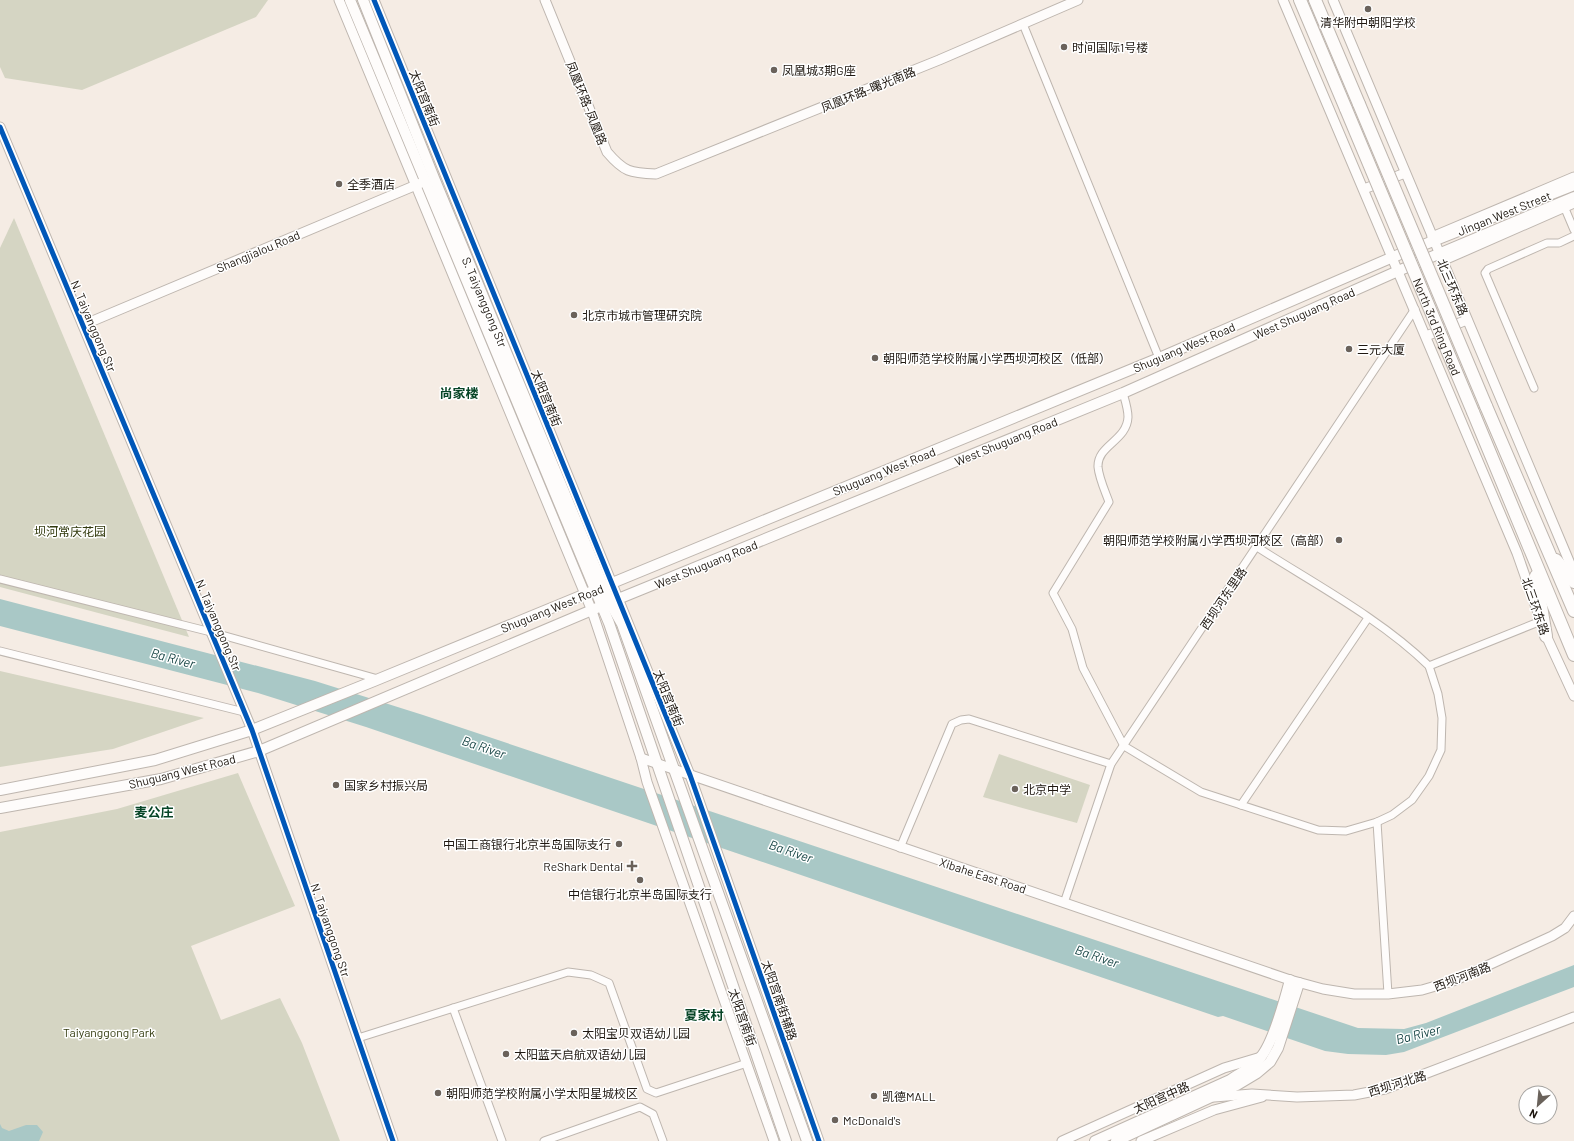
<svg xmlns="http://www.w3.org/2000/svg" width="1574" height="1141" font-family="Barlow,'Noto Sans SC',sans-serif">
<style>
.green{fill:#d5d5c3}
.water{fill:#a9c8c6}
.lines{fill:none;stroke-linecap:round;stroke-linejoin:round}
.minor-casing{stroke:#beb6af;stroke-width:9}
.tertiary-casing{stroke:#beb6af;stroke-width:11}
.secondary-casing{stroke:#beb6af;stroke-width:12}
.trunk-casing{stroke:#beb6af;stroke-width:14}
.minor{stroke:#fefcfb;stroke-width:7}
.tertiary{stroke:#fefcfb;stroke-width:9}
.secondary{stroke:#fefcfb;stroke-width:10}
.trunk{stroke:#fefcfb;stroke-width:12}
.trunk-bridge-casing{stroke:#beb6af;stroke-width:14;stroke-linecap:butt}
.trunk-bridge{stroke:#fefcfb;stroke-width:12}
.cycleway-casing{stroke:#fff;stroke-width:8}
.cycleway{stroke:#0057b8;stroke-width:5}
.poi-dot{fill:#6a625b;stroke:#fff;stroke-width:1.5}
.labels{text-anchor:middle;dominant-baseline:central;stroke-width:3;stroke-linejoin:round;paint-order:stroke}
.poi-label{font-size:12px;fill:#1f1811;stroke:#fff;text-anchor:start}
.street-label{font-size:12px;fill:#1f1811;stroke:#fff}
.park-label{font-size:12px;fill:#323a0e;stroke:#fff}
.neighbourhood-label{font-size:13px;font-weight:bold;fill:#074527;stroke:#fff}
.water-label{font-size:13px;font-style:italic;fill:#164444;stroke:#fff}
</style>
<rect width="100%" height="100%" fill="#f5ece4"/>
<g class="green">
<path d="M0,0H268L256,17L82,90L5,78L0,67Z"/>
<path d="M14,218L189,637L0,587V248Z"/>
<path d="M0,671L204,718L113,749L0,767Z"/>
<path d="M999,754L1090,785L1077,823L983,797Z"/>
<path d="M238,773L295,906L191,946L221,1020L280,998L302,1043L340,1141H0V832L117,809Z"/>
</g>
<g class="water">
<path d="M0,599L315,681L423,715L1358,1028L1404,1029L1426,1023L1574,965V987L1404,1052L1386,1055L1348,1054L1325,1051L1223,1016L1218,1017L366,727L258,693L0,626Z"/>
<path d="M0,1124L2,1128L9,1131L26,1125H37L43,1132L39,1141H0Z"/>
</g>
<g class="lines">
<defs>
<g id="minor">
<path d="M1023,24L1159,358"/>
<path d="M1563,204L1574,230"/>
<path d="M1534,388L1485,273L1488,269L1547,243H1559L1574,236"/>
<path d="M1123,393C1125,400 1128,409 1128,417C1127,441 1097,445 1098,467C1099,478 1105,491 1109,502L1053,593L1072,629L1083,668L1124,746L1201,792L1318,830L1346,831L1377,822L1392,815L1412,800L1429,776L1441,750L1442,718L1438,694L1429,666L1541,621"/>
<path d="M1257,547C1313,583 1381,619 1429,666"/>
<path d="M0,579L211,632L378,679"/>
<path d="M0,651L244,712"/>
<path d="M1241,805L1368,618"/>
<path d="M1377,822L1388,994"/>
<path d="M900,848L952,724L961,720L969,719L1111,764"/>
<path d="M1064,903L1111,764L1415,309"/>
<path d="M453,1008L502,1141"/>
<path d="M358,1038L568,972L591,975L609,983L647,1089L656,1093L747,1063"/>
<path d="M544,1141L640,1107L653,1114L663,1141"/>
</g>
<g id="tertiary">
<path d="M339,0L592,611L641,758L647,782L774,1141"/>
<path d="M374,0L690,775L819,1141"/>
<path d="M545,0L607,152C624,172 630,173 656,174L939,60L1078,0"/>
<path d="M1283,0L1517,553L1538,613"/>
<path d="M1333,0L1574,573"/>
<path d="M0,127L252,730L393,1141"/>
<path d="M1364,189L1405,173"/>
<path d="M1432,237L1574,177"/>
<path d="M1442,261L1574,203"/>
<path d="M83,325L421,183"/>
<path d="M1426,336L1467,320"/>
<path d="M1544,631L1574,696"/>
<path d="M641,758L1290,980L1323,989L1354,994H1388L1422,990L1456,980L1552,936L1565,928L1574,916"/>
<path d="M1214,1097L1252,1094L1297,1097L1354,1095L1385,1089L1574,1017"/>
<path d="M1062,1141L1224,1068L1261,1057"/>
<path d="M1141,1141L1214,1110L1262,1097"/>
</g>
<g id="secondary">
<path d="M350,0L609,623L786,1141"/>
<path d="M363,0L434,178L610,603L622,624L807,1141"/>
<path d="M0,790L155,760L252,730L374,681L1159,358L1393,257L1574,185"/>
<path d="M0,808L161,779L259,751L618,599L1123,393L1398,271L1574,197"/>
<path d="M1095,1141L1230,1080C1240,1073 1252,1068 1260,1058C1272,1045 1285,999 1290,980"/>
<path d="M1116,1141L1237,1085L1257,1073L1270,1062L1278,1048L1299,983"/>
</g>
<g id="trunk">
<path d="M1300,0L1346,109"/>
<path d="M1315,0L1359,104"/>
<path d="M1486,406L1574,611"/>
<path d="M1473,412L1574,655"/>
<path d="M1556,560L1574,582"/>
<path d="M1536,576L1546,636"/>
</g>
</defs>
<use href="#minor" class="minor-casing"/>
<use href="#tertiary" class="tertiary-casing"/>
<use href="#secondary" class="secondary-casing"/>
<use href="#trunk" class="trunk-casing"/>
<use href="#minor" class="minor"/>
<use href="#tertiary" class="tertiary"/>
<use href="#secondary" class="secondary"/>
<use href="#trunk" class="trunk"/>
<defs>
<g id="trunk-bridge">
<path d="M1359,104L1486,406"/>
<path id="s1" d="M1346,109L1473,412"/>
</g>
</defs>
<use href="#trunk-bridge" class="trunk-bridge-casing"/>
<use href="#trunk-bridge" class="trunk-bridge"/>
<defs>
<g id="cycleway">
<path d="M374,0L690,775L819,1141"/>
<path d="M0,127L252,730L393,1141"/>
</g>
</defs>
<use href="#cycleway" class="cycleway-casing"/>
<use href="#cycleway" class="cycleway"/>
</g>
<g class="poi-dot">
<circle cx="1368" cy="9" r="4"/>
<circle cx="1064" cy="47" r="4"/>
<circle cx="774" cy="70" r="4"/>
<circle cx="339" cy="184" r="4"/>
<circle cx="574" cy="315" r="4"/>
<circle cx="1349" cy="349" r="4"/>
<circle cx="875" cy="358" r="4"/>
<circle cx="1339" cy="540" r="4"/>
<circle cx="336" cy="785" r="4"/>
<circle cx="1015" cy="789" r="4"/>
<circle cx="619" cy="844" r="4"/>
<path d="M630 860h4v4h4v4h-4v4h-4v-4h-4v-4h4z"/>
<circle cx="640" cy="880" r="4"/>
<circle cx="574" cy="1033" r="4"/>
<circle cx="506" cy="1054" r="4"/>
<circle cx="438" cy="1093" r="4"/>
<circle cx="874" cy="1096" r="4"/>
<circle cx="835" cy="1120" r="4"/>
</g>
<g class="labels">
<g class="poi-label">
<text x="1368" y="22" text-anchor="middle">清华附中朝阳学校</text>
<text x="1072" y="47">时间国际1号楼</text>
<text x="782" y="70">凤凰城3期G座</text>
<text x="347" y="184">全季酒店</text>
<text x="582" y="315">北京市城市管理研究院</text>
<text x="1357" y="349">三元大厦</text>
<text x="883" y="358">朝阳师范学校附属小学西坝河校区（低部）</text>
<text x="1331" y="540" text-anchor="end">朝阳师范学校附属小学西坝河校区（高部）</text>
<text x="344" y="785">国家乡村振兴局</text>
<text x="1023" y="789">北京中学</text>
<text x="611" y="844" text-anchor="end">中国工商银行北京半岛国际支行</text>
<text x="623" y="866" text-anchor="end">ReShark Dental</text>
<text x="640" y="894" text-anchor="middle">中信银行北京半岛国际支行</text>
<text x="582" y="1033">太阳宝贝双语幼儿园</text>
<text x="514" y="1054">太阳蓝天启航双语幼儿园</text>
<text x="446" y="1093">朝阳师范学校附属小学太阳星城校区</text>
<text x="882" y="1096">凯德MALL</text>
<text x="843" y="1120">McDonald's</text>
</g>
<g class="street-label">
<text transform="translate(868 89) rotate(-22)">凤凰环路-曙光南路</text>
<text transform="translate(425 98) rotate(68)">太阳宫南街</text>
<text transform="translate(587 103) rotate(68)">凤凰环路-凤凰路</text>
<text transform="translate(1504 213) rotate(-22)">Jingan West Street</text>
<text transform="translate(258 251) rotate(-23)">Shangjialou Road</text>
<text transform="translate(1453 287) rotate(67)">北三环东路</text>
<text transform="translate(485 302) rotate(67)">S. Taiyanggong Str</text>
<text transform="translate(1304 313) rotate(-24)">West Shuguang Road</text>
<text transform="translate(94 326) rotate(67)">N. Taiyanggong Str</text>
<text stroke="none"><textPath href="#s1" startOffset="236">North 3rd Ring Road</textPath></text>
<text transform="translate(1184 347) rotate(-23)">Shuguang West Road</text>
<text transform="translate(547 398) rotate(68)">太阳宫南街</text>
<text transform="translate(1006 441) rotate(-22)">West Shuguang Road</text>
<text transform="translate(884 471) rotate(-22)">Shuguang West Road</text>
<text transform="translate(706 564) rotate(-22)">West Shuguang Road</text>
<text transform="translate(1223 598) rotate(-56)">西坝河东里路</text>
<text transform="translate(1536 606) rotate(71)">北三环东路</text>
<text transform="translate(552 608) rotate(-22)">Shuguang West Road</text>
<text transform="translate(219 625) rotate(67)">N. Taiyanggong Str</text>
<text transform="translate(669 698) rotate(68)">太阳宫南街</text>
<text transform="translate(182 771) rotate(-14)">Shuguang West Road</text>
<text transform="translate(983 875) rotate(18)">Xibahe East Road</text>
<text transform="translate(331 930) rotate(71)">N. Taiyanggong Str</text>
<text transform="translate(1462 976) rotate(-21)">西坝河南路</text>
<text transform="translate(780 1000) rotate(71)">太阳宫南街辅路</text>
<text transform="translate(743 1017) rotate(71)">太阳宫南街</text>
<text transform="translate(1397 1083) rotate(-17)">西坝河北路</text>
<text transform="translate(1161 1097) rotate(-24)">太阳宫中路</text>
</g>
<g class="park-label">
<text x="70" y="531">坝河常庆花园</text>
<text x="109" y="1032">Taiyanggong Park</text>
</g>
<g class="neighbourhood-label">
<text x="459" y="393">尚家楼</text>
<text x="154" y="812">麦公庄</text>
<text x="704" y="1015">夏家村</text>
</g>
<g class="water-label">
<text transform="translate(173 658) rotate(15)">Ba River</text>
<text transform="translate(484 747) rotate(19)">Ba River</text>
<text transform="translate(791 851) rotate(19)">Ba River</text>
<text transform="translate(1097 956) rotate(19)">Ba River</text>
<text transform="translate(1418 1034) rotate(-14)">Ba River</text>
</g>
</g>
<g transform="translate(1538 1105) rotate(207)"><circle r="19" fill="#ffffff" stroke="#a5a3a0"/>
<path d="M0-3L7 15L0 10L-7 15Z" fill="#6a625b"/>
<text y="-6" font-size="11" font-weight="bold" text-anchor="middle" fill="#1f1811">N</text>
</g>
</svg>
